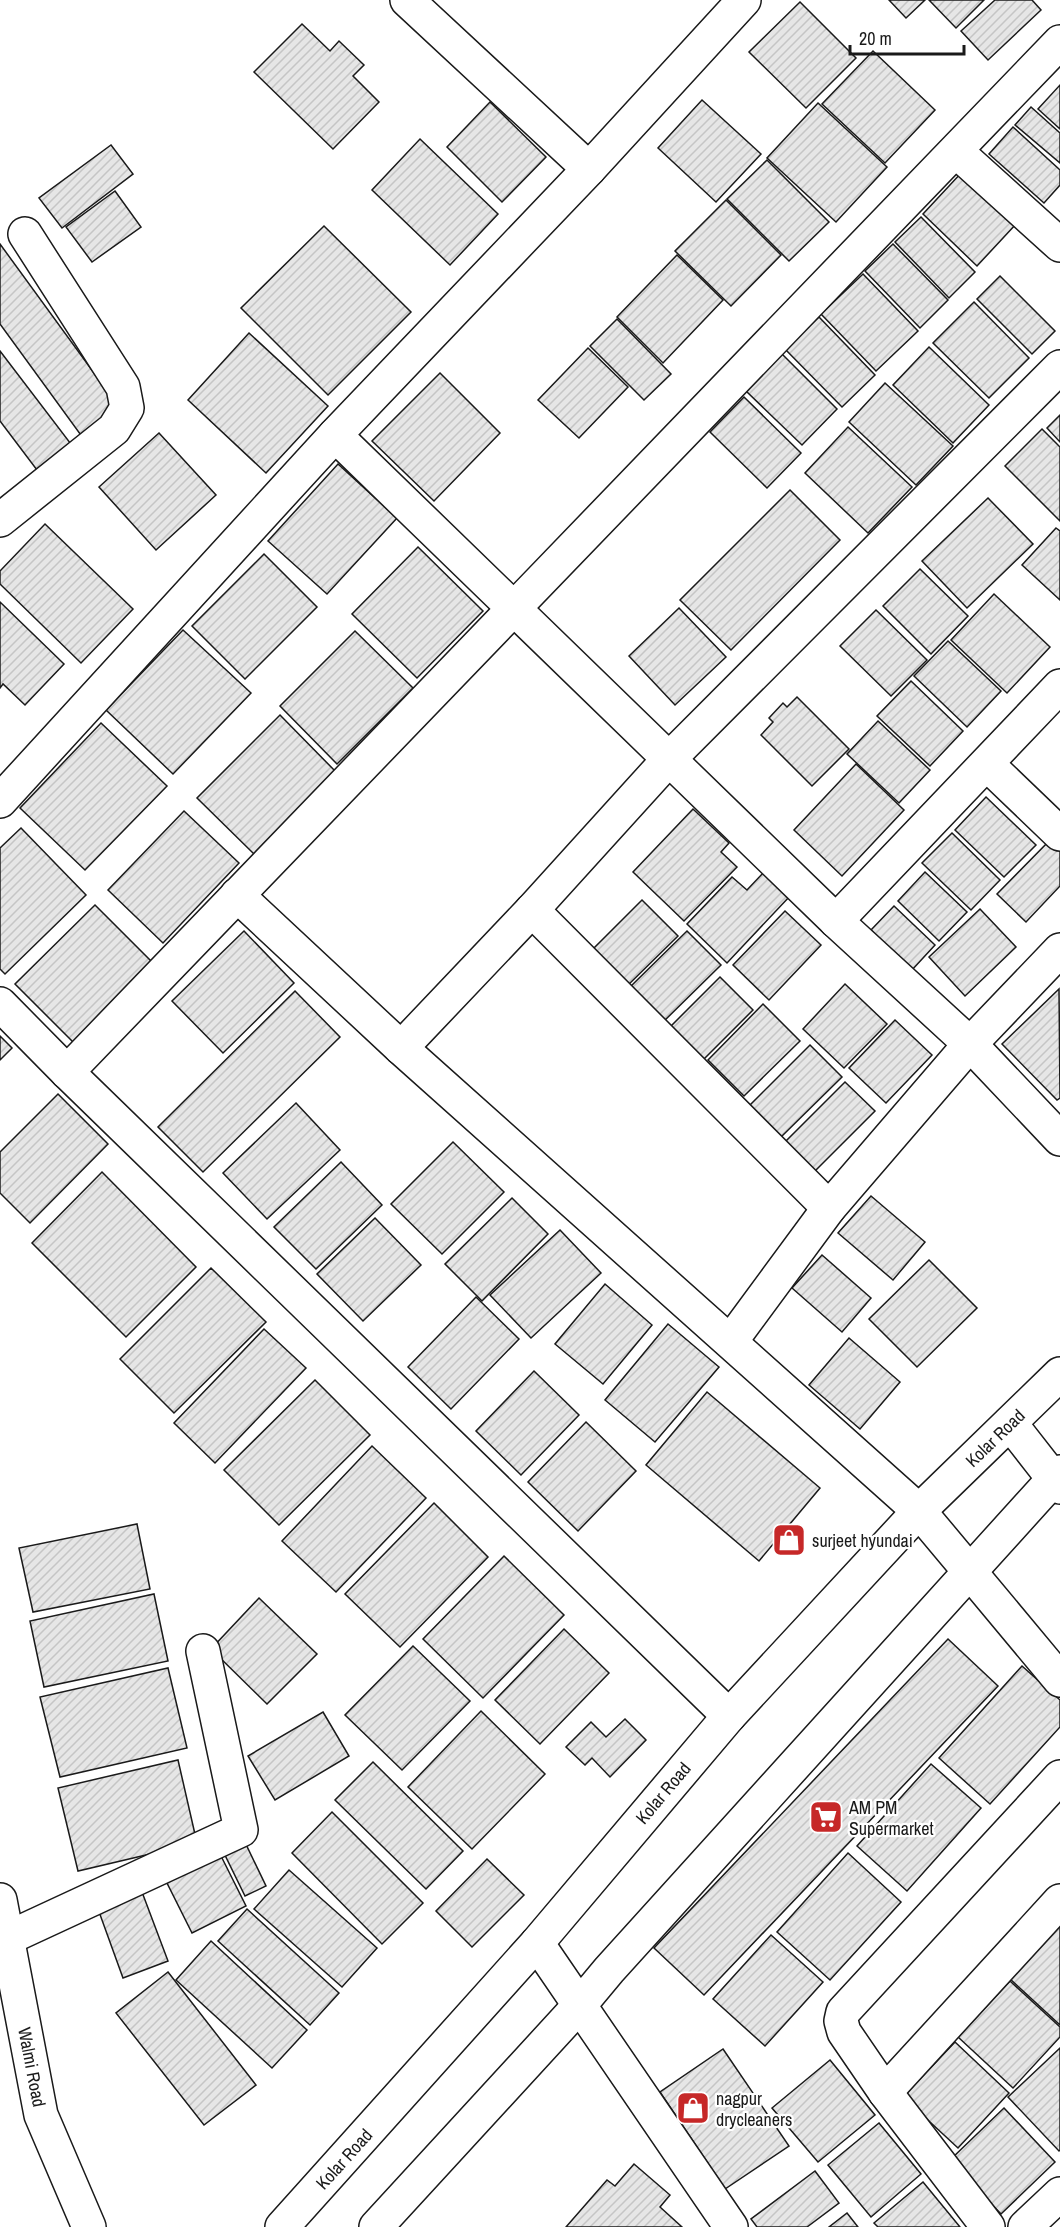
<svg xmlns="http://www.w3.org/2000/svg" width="1060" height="2227" font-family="'Archivo Narrow',sans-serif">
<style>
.building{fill:url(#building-hatch);stroke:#1a1a1a;stroke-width:1.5}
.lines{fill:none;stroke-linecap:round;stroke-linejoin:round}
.street-casing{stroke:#1a1a1a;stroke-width:36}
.secondary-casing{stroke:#1a1a1a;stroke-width:36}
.street{stroke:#fff;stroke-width:33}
.secondary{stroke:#fff;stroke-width:33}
.labels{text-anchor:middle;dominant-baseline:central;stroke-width:4.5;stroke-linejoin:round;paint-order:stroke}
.street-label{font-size:18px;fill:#1a1a1a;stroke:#fff}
.poi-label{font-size:18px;fill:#1a1a1a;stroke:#fff;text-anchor:start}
</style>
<defs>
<pattern id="building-hatch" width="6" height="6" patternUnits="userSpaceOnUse" patternTransform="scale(1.5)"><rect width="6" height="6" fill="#e6e6e6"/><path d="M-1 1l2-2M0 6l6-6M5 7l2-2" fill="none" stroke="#c5c5c5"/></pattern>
</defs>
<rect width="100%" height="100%" fill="#fff"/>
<g class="building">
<path d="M889,0H925L906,18Z"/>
<path d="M929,0H984L956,28Z"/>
<path d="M995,0H1032L1041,10L988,60L961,31Z"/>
<path d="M800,2L856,58L806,108L749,52Z"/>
<path d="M302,24L330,51L339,41L364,65L353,76L379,102L333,149L254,72Z"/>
<path d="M873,51L935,110L885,163L822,104Z"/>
<path d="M1060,85V129L1038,109Z"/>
<path d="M702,100L761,154L716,202L658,148Z"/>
<path d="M490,102L546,157L502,202L447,147Z"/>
<path d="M818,103L887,167L836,222L767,158Z"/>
<path d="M1031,107L1060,133V163L1015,125Z"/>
<path d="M1013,127L1060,170V185L1044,203L989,154Z"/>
<path d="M420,139L498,214L450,265L372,190Z"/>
<path d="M111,145L133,174L62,228L39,198Z"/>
<path d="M767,160L829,222L789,261L727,199Z"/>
<path d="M962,172L1016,224L977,266L923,214Z"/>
<path d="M115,191L141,227L92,262L66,227Z"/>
<path d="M726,200L781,255L731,306L675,251Z"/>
<path d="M921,217L975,272L949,298L895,242Z"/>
<path d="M324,226L411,312L328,395L241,308Z"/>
<path d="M0,244L121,410L83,438L0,324Z"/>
<path d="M893,244L948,300L920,328L865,271Z"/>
<path d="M677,255L723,300L663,363L617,317Z"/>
<path d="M863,274L918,331L876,371L821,314Z"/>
<path d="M1000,276L1055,331L1032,354L977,299Z"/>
<path d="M974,302L1029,358L989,398L933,343Z"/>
<path d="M819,317L875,375L842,407L785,349Z"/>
<path d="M617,319L671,374L644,400L590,346Z"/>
<path d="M249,333L328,406L266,473L188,400Z"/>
<path d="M929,347L989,405L953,443L893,385Z"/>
<path d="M588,348L628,387L579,438L538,400Z"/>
<path d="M0,351L74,448L40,474L0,421Z"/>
<path d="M782,354L837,409L802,445L746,391Z"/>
<path d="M440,373L500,433L434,501L372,441Z"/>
<path d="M885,383L953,446L916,485L849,422Z"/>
<path d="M744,397L801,453L767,488L710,432Z"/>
<path d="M1060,415V442L1047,428Z"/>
<path d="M848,427L912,487L868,533L805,473Z"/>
<path d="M1042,429L1060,447V521L1005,466Z"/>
<path d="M159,433L216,495L156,550L99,487Z"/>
<path d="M338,464L397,518L327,594L268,541Z"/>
<path d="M790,490L840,540L731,650L680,600Z"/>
<path d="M988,498L1033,544L967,608L922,561Z"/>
<path d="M45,524L133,609L81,663L0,584V571Z"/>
<path d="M1056,528L1060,531V600L1022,565Z"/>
<path d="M418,547L483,611L417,678L352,614Z"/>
<path d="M264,554L317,607L245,679L192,626Z"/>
<path d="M920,569L968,616L931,654L883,606Z"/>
<path d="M994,594L1050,647L1007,693L951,640Z"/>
<path d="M0,602L64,664L25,705L3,684L0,688Z"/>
<path d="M679,608L726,657L675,705L629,656Z"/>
<path d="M876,610L927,660L891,696L840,646Z"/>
<path d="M183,630L251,693L173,774L106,710Z"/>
<path d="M355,631L413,688L337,764L280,706Z"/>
<path d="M948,641L1001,691L967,727L914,676Z"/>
<path d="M911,681L963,731L930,766L877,716Z"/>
<path d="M797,697L849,749L812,786L761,735L773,722L769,718L783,703L787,707Z"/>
<path d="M280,715L336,772L254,854L197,798Z"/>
<path d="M878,721L930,770L899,803L847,754Z"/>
<path d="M101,723L167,786L85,870L20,808Z"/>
<path d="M856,764L904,810L842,876L794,830Z"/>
<path d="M986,797L1036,845L1004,877L955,830Z"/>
<path d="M693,809L729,843L721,852L737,867L684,921L633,872Z"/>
<path d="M184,811L239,863L163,943L108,890Z"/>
<path d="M21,828L86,895L5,974L0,969V848Z"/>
<path d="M952,833L1000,880L971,910L922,863Z"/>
<path d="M1051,839L1060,847V886L1026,922L997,894Z"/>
<path d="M764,872L790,896L727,963L687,924L732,877L747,890Z"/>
<path d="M925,872L967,912L939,941L898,901Z"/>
<path d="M642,900L678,936L624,989L588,954Z"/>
<path d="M95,905L155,965L75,1044L15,984Z"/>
<path d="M894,906L935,945L912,970L871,930Z"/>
<path d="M980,909L1016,947L965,996L929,957Z"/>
<path d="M785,911L821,945L769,1000L733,965Z"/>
<path d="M244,931L294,983L223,1053L172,1001Z"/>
<path d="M687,931L721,965L661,1024L627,990Z"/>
<path d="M720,977L753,1010L694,1069L661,1036Z"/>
<path d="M845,984L887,1024L844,1068L803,1029Z"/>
<path d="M1059,989L1060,1098L1057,1100L1002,1044Z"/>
<path d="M295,991L340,1037L203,1172L158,1127Z"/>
<path d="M763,1004L800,1041L744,1096L708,1060Z"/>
<path d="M895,1020L932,1055L886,1103L849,1068Z"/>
<path d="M0,1036L12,1048L0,1060Z"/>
<path d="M810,1045L842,1077L780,1138L749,1106Z"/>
<path d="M845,1082L875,1111L813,1173L783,1144Z"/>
<path d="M58,1094L108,1144L30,1223L0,1193V1152Z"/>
<path d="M296,1103L340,1150L267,1219L223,1173Z"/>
<path d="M453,1142L504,1192L442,1254L391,1204Z"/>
<path d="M341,1162L382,1205L316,1269L274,1227Z"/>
<path d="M102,1172L196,1267L126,1337L32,1243Z"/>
<path d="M871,1196L925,1242L893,1280L838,1233Z"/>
<path d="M512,1198L548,1234L482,1301L445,1264Z"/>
<path d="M375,1218L421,1265L363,1321L317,1274Z"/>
<path d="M560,1230L601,1273L531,1338L490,1295Z"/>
<path d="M822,1255L871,1298L842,1332L792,1288Z"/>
<path d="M929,1260L977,1308L917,1367L869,1319Z"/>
<path d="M211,1268L266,1322L174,1413L120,1359Z"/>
<path d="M605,1284L652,1325L603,1384L555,1344Z"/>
<path d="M476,1297L519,1339L451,1409L408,1367Z"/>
<path d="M668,1324L719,1367L655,1442L605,1400Z"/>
<path d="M264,1329L306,1368L215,1463L174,1423Z"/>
<path d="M849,1338L900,1382L860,1429L809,1385Z"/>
<path d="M534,1371L579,1415L521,1475L476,1431Z"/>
<path d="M315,1380L370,1435L279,1525L224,1470Z"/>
<path d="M707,1392L820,1488L759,1561L646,1465Z"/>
<path d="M586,1422L636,1471L578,1531L528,1482Z"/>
<path d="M372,1446L426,1498L336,1592L282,1541Z"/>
<path d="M434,1503L488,1557L400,1647L345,1594Z"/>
<path d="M137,1524L150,1589L33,1612L19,1548Z"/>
<path d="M504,1556L564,1615L483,1698L423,1639Z"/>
<path d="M154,1594L168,1661L44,1687L30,1621Z"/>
<path d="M259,1598L317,1654L267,1704L211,1649Z"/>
<path d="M564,1629L609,1673L540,1744L495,1700Z"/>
<path d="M948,1639L998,1686L704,1995L654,1948Z"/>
<path d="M413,1646L470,1701L402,1770L345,1715Z"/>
<path d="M1022,1666L1060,1700V1727L990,1804L939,1758Z"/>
<path d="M168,1668L187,1748L60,1777L40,1697Z"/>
<path d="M481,1711L545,1774L472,1849L408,1787Z"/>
<path d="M323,1712L349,1756L275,1800L248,1756Z"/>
<path d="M625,1719L646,1740L610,1777L592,1758L585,1765L566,1747L591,1722L606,1737Z"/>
<path d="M178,1760L197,1843L78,1871L58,1788Z"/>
<path d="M373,1762L463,1851L426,1889L335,1800Z"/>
<path d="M931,1764L981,1808L907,1891L857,1846Z"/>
<path d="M332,1812L423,1903L382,1944L292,1853Z"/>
<path d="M242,1836L266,1886L245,1896L221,1847Z"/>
<path d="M218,1850L246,1906L192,1933L164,1877Z"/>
<path d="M848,1853L901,1902L830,1980L777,1932Z"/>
<path d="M487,1859L524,1895L472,1947L436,1911Z"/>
<path d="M289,1870L377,1948L342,1987L254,1909Z"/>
<path d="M142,1892L168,1961L123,1978L98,1909Z"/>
<path d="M247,1909L339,1993L310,2025L218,1941Z"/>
<path d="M1059,1925L1060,1926V2025L1009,1978Z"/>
<path d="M771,1935L823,1982L765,2046L713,1999Z"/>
<path d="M211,1941L307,2030L272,2068L176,1980Z"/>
<path d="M168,1972L256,2085L204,2125L116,2013Z"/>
<path d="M1010,1981L1060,2027V2037L1013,2088L958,2037Z"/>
<path d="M955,2042L1009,2093L958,2148L903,2097Z"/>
<path d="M1060,2048V2150L1059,2151L1008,2097Z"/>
<path d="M723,2049L789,2146L725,2189L660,2092Z"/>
<path d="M830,2060L875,2115L818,2162L772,2108Z"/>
<path d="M1004,2108L1055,2162L1001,2214L950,2160Z"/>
<path d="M879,2123L921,2174L871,2217L828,2165Z"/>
<path d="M634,2164L670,2195L660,2207L682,2227H566L607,2180L615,2186Z"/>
<path d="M815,2171L839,2203L807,2227H757L751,2219Z"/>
<path d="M923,2182L960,2227H878L874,2223Z"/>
<path d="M847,2213L858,2227H829Z"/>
</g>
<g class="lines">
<defs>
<g id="street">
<path d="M407,0L589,169"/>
<path d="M956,151L1060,245"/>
<path d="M335,435L836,921L970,1044L1060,1139"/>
<path d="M0,520L114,429L127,408L123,387L25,234"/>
<path d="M987,764L1060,834"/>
<path d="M0,801L335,435L589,169L744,0"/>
<path d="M237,895L401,1048L919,1511"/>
<path d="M532,910L829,1208"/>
<path d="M836,921L1060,686"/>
<path d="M0,1004L67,1072L729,1716"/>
<path d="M401,1048L532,910L669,759L1060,367"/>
<path d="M67,1072L1060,42"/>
<path d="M731,1341L829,1208L970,1044L1060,950"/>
<path d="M1010,1423L1060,1487"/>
<path d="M970,1572L1060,1680"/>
<path d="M8,1938L241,1830L203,1651"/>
<path d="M537,1943L731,2227"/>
<path d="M885,2092L1060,1901"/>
<path d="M988,2227L885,2092L844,2032L841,2021L843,2012L1060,1777"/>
<path d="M1025,2227L1060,2194"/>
</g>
<g id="secondary">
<path d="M919,1511L970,1572"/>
<path d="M0,1900L41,2115L89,2227"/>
<path d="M282,2227L537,1943L729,1716L919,1511L1060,1374"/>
<path d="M376,2227L579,2006L609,1970L1060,1472"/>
</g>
</defs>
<use href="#street" class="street-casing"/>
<use href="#secondary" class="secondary-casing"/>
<use href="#street" class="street"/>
<use href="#secondary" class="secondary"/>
</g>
<defs>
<symbol id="shop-square" viewBox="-11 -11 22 22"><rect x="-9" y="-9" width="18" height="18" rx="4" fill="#c62828" stroke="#fff"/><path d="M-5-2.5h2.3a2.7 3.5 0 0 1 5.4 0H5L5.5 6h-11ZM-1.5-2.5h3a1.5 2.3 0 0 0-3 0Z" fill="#fff"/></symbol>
<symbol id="supermarket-square" viewBox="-11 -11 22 22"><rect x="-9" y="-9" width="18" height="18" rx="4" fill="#c62828" stroke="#fff"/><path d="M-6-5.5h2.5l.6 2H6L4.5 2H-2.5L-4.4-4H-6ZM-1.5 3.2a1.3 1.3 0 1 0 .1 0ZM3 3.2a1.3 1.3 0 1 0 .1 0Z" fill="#fff"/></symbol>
</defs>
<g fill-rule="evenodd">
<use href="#shop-square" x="770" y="1521" width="38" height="38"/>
<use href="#supermarket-square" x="807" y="1798" width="38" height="38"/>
<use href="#shop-square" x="674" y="2089" width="38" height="38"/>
</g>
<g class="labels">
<g class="street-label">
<text transform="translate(995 1438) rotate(-44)">Kolar Road</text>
<text transform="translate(663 1793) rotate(-50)">Kolar Road</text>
<text transform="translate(32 2067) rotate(79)">Walmi Road</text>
<text transform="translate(344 2159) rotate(-48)">Kolar Road</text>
</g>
<g class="poi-label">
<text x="812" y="1540">surjeet hyundai</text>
<text x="849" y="1807">AM PM<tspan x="849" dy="21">Supermarket</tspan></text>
<text x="716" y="2098">nagpur<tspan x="716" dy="21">drycleaners</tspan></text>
</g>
</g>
<path d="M850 45v9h114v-9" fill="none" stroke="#1a1a1a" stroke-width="3"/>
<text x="859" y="45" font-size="18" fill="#1a1a1a" stroke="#ffffff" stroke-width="4.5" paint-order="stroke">20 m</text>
</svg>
